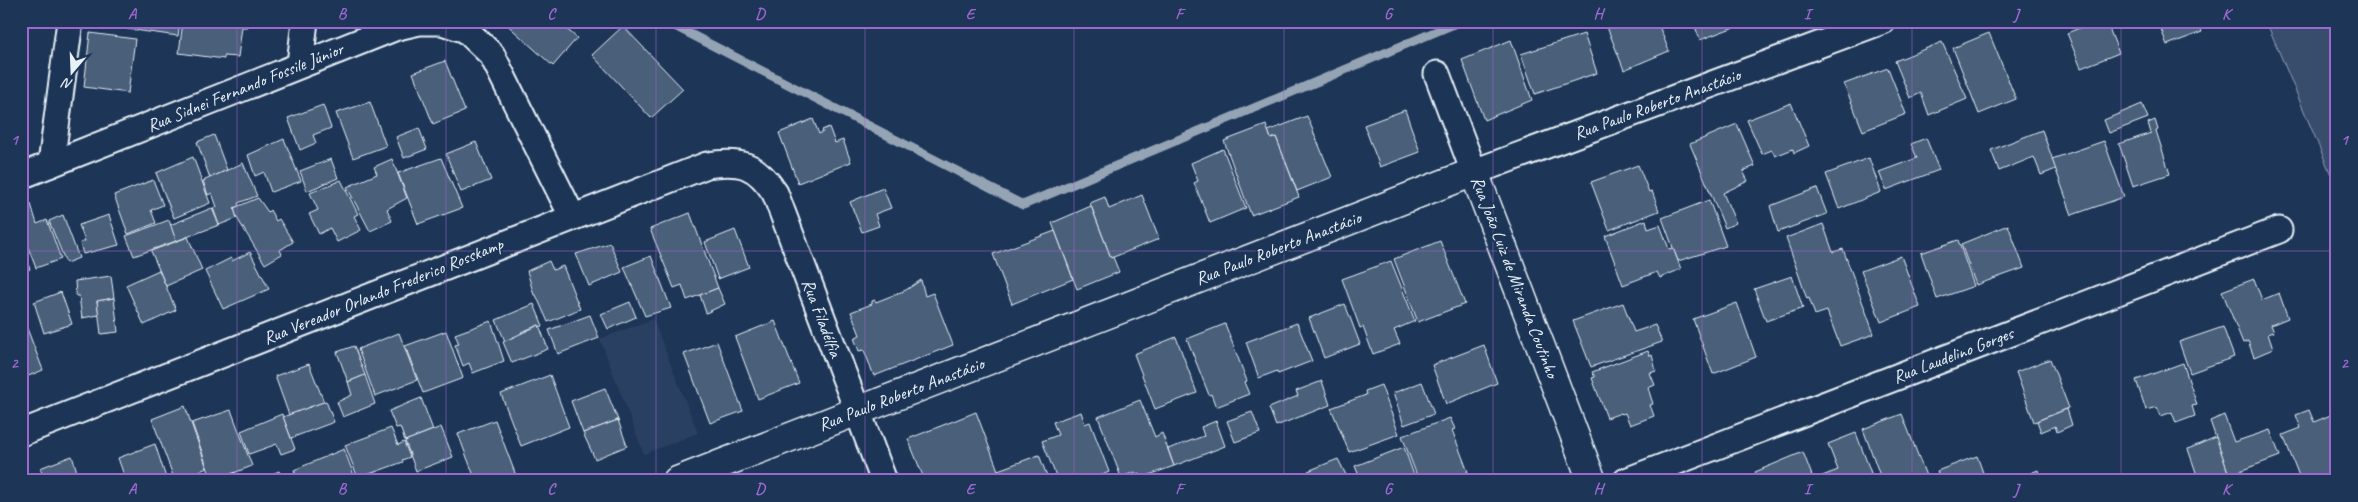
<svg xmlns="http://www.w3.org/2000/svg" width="2358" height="502" font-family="Caveat,sans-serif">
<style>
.built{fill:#2a4162}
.green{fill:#374d6c;stroke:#909fb2}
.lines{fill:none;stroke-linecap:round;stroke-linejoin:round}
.stream{stroke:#95a4b5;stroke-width:9}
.building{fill:#495e7a;stroke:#e8f1f8}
.street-casing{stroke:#e8f1f8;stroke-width:29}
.secondary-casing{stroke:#e8f1f8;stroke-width:31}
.street{stroke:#1d3557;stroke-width:25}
.secondary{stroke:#1d3557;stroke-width:28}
.grid{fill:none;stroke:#9c67d0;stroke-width:1;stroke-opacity:0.55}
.labels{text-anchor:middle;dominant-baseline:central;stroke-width:4;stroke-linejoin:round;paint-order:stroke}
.street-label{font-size:18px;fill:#e8f1f8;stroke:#1d3557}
.neatline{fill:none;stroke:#9c67d0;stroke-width:2}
.grid-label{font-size:16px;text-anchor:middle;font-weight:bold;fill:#9c67d0}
</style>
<rect width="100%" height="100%" fill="#1d3557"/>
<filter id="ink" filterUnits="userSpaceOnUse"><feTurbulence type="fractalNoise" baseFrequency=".02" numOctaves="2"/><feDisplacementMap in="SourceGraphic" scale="10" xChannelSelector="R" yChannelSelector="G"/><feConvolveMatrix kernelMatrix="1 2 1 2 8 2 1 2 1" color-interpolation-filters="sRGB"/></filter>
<g filter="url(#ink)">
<path class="built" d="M653,319L698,433L644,454L600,339Z"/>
<path class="green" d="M2266,21H2337V189Z"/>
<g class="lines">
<path class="stream" d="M665,21L1023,205L1461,21"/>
</g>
<g class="building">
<path d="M128,21H180L178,36L127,29Z"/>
<path d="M183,21H248L247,27H242L238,57L224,56V59L179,53Z"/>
<path d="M503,21H557L577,38L553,66Z"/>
<path d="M1609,21H1657L1669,51L1624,70L1607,27L1611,26Z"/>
<path d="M1693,21H1735L1737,26L1700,40Z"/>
<path d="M2097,21H2106L2119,53L2081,68L2067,33Z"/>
<path d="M2158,21H2198L2202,32L2167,45Z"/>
<path d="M623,26L683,89L651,118L592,55Z"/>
<path d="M90,33L135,39L128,93L84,87Z"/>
<path d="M1989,33L2016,99L1979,114L1953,48Z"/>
<path d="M1584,34L1597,73L1535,94L1521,54Z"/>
<path d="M1511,40L1532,100L1484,120L1462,60Z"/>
<path d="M1942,42L1967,99L1929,115L1921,93L1910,98L1895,61Z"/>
<path d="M445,61L465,111L433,124L413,73Z"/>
<path d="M1888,68L1906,114L1863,131L1844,84Z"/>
<path d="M370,102L386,146L353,158L336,113Z"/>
<path d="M1791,103L1809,146L1794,153L1793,149L1775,156L1772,150L1762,154L1747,120Z"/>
<path d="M2142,104L2148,118L2109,133L2104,120Z"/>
<path d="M323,105L331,128L313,135L316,143L300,150L288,118Z"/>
<path d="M1405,110L1420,152L1380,167L1364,125Z"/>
<path d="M1307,116L1332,177L1297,191L1276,137L1271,139L1268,131Z"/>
<path d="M813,119L819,134L823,132L822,130L829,127L835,143L843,140L851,162L798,183L779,133Z"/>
<path d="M2155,120L2158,130L2156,131L2170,174L2133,186L2119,144L2151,133L2148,123Z"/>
<path d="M1737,124L1755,166L1743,171L1748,181L1723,193L1736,223L1725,228L1690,144Z"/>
<path d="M1266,125L1271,139L1276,137L1299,197L1251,215L1224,141Z"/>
<path d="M419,128L427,149L404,158L396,137Z"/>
<path d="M2042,130L2056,169L2041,175L2034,157L1999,171L1991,150Z"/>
<path d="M214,135L227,170L210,178L197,142Z"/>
<path d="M1926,138L1939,170L1886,190L1879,172L1917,158L1911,144Z"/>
<path d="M284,139L301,181L271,192L264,172L255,176L248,155Z"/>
<path d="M2104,141L2124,197L2072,215L2052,159Z"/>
<path d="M476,142L491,180L461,192L446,154Z"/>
<path d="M1223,149L1246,208L1210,223L1194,183L1198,181L1191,163Z"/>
<path d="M193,157L210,203L174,218L156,173Z"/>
<path d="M441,158L462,208L418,224L398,173Z"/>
<path d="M1869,158L1881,192L1839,209L1826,174Z"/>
<path d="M331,159L338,178L307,191L300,171Z"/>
<path d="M392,159L407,198L387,209L392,221L370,231L347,187L377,174L374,167Z"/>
<path d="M243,163L257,196L238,203L239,206L234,208L237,218L219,225L213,208L217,207L212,193L208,195L203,181Z"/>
<path d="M1638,165L1649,192L1652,191L1659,211L1609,230L1591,182Z"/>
<path d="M153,180L163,205L151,210L156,223L128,234L114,195Z"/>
<path d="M341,180L358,214L354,216L361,230L337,242L330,228L319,234L309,214L318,210L310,193Z"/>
<path d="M883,188L891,208L875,214L879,226L862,232L850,202Z"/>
<path d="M1817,188L1827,214L1778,232L1770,206Z"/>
<path d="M1142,195L1159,239L1111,258L1090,203L1105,197L1109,209Z"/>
<path d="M258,198L268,212L270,210L276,221L279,219L293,242L280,250L282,254L265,264L237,218L234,208Z"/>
<path d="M1709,200L1726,246L1678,261L1662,218Z"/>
<path d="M31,204L37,224L47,220L61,259L36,268L21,229V207Z"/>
<path d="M1091,206L1111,258L1113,257L1119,272L1077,289L1052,223Z"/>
<path d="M212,208L219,225L176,241L170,225Z"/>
<path d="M690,213L718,288L687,300L682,285L674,288L650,229Z"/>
<path d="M63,215L79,258L66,263L49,221Z"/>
<path d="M109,215L119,245L83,254L80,243L85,241L79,225Z"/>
<path d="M169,220L176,241L134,256L126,236Z"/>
<path d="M1646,220L1648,229L1660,225L1669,249L1673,248L1681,269L1660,278L1657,272L1623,285L1605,236Z"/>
<path d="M1823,224L1833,252L1843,249L1874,334L1840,346L1827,311L1815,315L1809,298L1807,299L1786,238Z"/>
<path d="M2008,225L2024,268L1976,285L1961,244Z"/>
<path d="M735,230L749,267L718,279L705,242Z"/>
<path d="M1055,231L1073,279L1012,304L993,254Z"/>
<path d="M188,237L202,270L166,286L151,251Z"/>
<path d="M1958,240L1974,286L1937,299L1921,253Z"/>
<path d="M1440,241L1465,304L1418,322L1394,259Z"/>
<path d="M610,243L622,272L589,286L576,254Z"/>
<path d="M21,247L30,269L21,274Z"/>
<path d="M250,252L269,289L223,309L205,271L231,258L232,261Z"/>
<path d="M651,256L671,308L645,316L624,267Z"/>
<path d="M1901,256L1920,307L1881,322L1861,271Z"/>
<path d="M549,261L553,270L563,266L580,309L548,322L536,295H534L527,271Z"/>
<path d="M1391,261L1415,321L1394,330L1400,344L1373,354L1363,327L1360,328L1342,279Z"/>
<path d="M159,270L176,310L144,325L126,285Z"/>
<path d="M111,276L114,298L97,301L99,315L82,318L79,296H76L75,281Z"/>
<path d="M1792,276L1803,308L1766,321L1754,289Z"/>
<path d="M2254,279L2262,300L2279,293L2288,318L2271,325L2274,332L2268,334L2273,349L2254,357L2248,341L2243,343L2222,291Z"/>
<path d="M921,280L925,296L933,293L953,345L874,376L864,350L859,351L854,338L860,335L851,312L872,304V301L875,300L876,302L906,290Z"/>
<path d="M718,288L725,304L706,313L700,295Z"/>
<path d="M61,292L72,324L44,333L34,302Z"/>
<path d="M114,298L118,332L101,334L97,301Z"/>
<path d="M630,302L636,317L608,329L601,314Z"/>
<path d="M1623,303L1634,332L1655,325L1662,342L1591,367L1573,321Z"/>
<path d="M1737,303L1756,357L1713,374L1693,319Z"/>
<path d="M534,304L543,326L540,327L539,325L521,332L522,334L505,341L496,320Z"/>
<path d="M1345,304L1360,344L1324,358L1309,318Z"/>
<path d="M590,315L599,338L558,354L549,330Z"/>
<path d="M21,318H23L43,370L21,379Z"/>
<path d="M491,321L504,361L473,373L469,363L463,366L455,345L459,344L455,334Z"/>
<path d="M775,321L799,383L758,399L735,337Z"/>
<path d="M1297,323L1312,361L1278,374L1277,371L1259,378L1246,342Z"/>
<path d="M1225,324L1247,381L1244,382L1249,394L1216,407L1211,394L1209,395L1187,339Z"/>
<path d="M539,325L548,349L512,363L503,342Z"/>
<path d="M2223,327L2234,357L2190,373L2179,342Z"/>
<path d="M446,331L463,378L423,393L405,346Z"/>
<path d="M399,333L417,380L375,396L358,349Z"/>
<path d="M1176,337L1197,393L1155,409L1134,354Z"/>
<path d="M717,342L743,411L710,423L684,354Z"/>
<path d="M1484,345L1497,383L1446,404L1432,365Z"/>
<path d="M354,346L365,375L348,382L337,352Z"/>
<path d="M1648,351L1650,356L1652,355L1656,371L1650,373L1655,385L1648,388L1653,404L1650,405L1654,416L1630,425L1625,413L1622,414L1621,413L1607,418L1592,378L1595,377L1592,372Z"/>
<path d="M2050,359L2069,408L2034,422L2016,372Z"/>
<path d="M2183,363L2197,405L2192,406L2195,416L2176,423L2172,412L2161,416L2157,407L2146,410L2136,380Z"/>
<path d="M309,364L324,402L289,415L275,376Z"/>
<path d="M365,375L375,404L343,417L337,402L352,395L348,382Z"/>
<path d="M550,375L569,427L521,446L501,394Z"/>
<path d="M1322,381L1330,405L1276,426L1269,408L1298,396L1296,391Z"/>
<path d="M1422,382L1434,414L1404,425L1393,393Z"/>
<path d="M1381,385L1399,434L1349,452L1331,408L1366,395L1365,391Z"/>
<path d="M605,388L618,420L583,433L571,401Z"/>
<path d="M421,398L433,430L405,441L400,427L396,428L389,411Z"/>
<path d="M1140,400L1155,437L1162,433L1174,466L1141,478L1139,473L1136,474L1135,472L1121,477L1098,417Z"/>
<path d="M326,401L334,422L291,438L283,417Z"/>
<path d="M185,406L207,468L175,481L152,419Z"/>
<path d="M2067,409L2072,425L2057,432L2055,426L2041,432L2037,421Z"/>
<path d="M231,410L252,466L212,481L192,423Z"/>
<path d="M2309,410L2314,422L2333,414L2337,422V481H2301L2283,435L2301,428L2296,415Z"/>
<path d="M976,412L1002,481H925L908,439Z"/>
<path d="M1081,412L1085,424L1090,422L1109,472L1087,481H1058L1042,441L1058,435L1053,422Z"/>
<path d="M1252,412L1260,433L1235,442L1227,421Z"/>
<path d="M282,414L295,449L281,454L277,444L249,454L241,431Z"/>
<path d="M1902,414L1928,481H1882L1863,429Z"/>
<path d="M2224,415L2234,442L2270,430L2280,456L2229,475L2210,421Z"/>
<path d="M1450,418L1455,429L1452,430L1468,472L1445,481H1419L1402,436Z"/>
<path d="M495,420L518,481H476L458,434Z"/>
<path d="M618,420L627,446L595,459L583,433Z"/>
<path d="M1216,421L1225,446L1174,466L1168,449L1204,436L1201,427Z"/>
<path d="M441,427L453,457L416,471L405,441Z"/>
<path d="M391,428L398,445L404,442L410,457L402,460L403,462L358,478L345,445Z"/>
<path d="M1856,433L1874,481H1819L1817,478L1838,470L1828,444Z"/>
<path d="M2216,437L2231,481H2199L2188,449Z"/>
<path d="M155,444L167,481H126L118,458Z"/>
<path d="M1404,447L1416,481H1361L1355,466Z"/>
<path d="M344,449L356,481H298L294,470Z"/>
<path d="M1803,452L1814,481H1759L1755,472Z"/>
<path d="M1039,455L1049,481H1002L998,470Z"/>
<path d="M72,456L80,481H45L40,468Z"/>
<path d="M1977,456L1986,481H1941L1937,471Z"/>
<path d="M1338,459L1349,481H1311L1308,471Z"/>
<path d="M2038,470L2041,481H2011Z"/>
<path d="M279,471L283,481H255L265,477Z"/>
<path d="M235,473L238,481H214Z"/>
</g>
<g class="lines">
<defs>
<g id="street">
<path d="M300,64L305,21"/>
<path d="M1437,74L1474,172L1883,21"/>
<path d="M51,164L70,21"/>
<path d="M21,176L397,27L419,22H442L466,30L492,55L572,216"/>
<path d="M21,433L707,165C741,160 756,164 775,193L884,481"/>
<path d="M1626,481L2279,230"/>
</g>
<path id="secondary" d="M677,481L1474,172L1592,481"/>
</defs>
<use href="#street" class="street-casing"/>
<use href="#secondary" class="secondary-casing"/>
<use href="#street" class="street"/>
<use href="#secondary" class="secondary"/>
</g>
</g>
<path class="grid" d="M237,21V481M446,21V481M656,21V481M865,21V481M1074,21V481M1284,21V481M1493,21V481M1702,21V481M1912,21V481M2121,21V481M21,251H2337"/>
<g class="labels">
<g class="street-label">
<text transform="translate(245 87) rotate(-22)">Rua Sidnei Fernando Fossile Júnior</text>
<text transform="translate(1657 104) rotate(-20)">Rua Paulo Roberto Anastácio</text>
<text transform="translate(1278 248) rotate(-21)">Rua Paulo Roberto Anastácio</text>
<text transform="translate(1515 277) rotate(69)">Rua João Luiz de Miranda Coutinho</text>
<text transform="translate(383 291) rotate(-22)">Rua Vereador Orlando Frederico Rosskamp</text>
<text transform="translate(822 318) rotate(69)">Rua Filadélfia</text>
<text transform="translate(1953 355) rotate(-21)">Rua Laudelino Gorges</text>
<text transform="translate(901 394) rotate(-21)">Rua Paulo Roberto Anastácio</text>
</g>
</g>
<rect width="2358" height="502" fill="none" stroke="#1d3557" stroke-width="55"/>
<g transform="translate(72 72) rotate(199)" stroke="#1d3557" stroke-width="4" paint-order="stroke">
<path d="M0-4L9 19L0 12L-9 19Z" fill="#e8f1f8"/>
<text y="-8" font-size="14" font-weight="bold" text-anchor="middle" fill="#e8f1f8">N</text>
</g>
<rect x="28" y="28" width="2302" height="446" class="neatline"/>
<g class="grid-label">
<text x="132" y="19">A</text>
<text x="342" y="19">B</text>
<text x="551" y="19">C</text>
<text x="760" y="19">D</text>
<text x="970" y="19">E</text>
<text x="1179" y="19">F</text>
<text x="1388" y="19">G</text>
<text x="1598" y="19">H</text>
<text x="1807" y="19">I</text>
<text x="2016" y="19">J</text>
<text x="2226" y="19">K</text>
<text x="14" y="145">1</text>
<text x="2344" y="145">1</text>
<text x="14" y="368">2</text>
<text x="2344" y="368">2</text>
<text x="132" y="494">A</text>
<text x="342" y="494">B</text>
<text x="551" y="494">C</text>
<text x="760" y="494">D</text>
<text x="970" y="494">E</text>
<text x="1179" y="494">F</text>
<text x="1388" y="494">G</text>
<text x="1598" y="494">H</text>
<text x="1807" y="494">I</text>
<text x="2016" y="494">J</text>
<text x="2226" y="494">K</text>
</g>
</svg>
